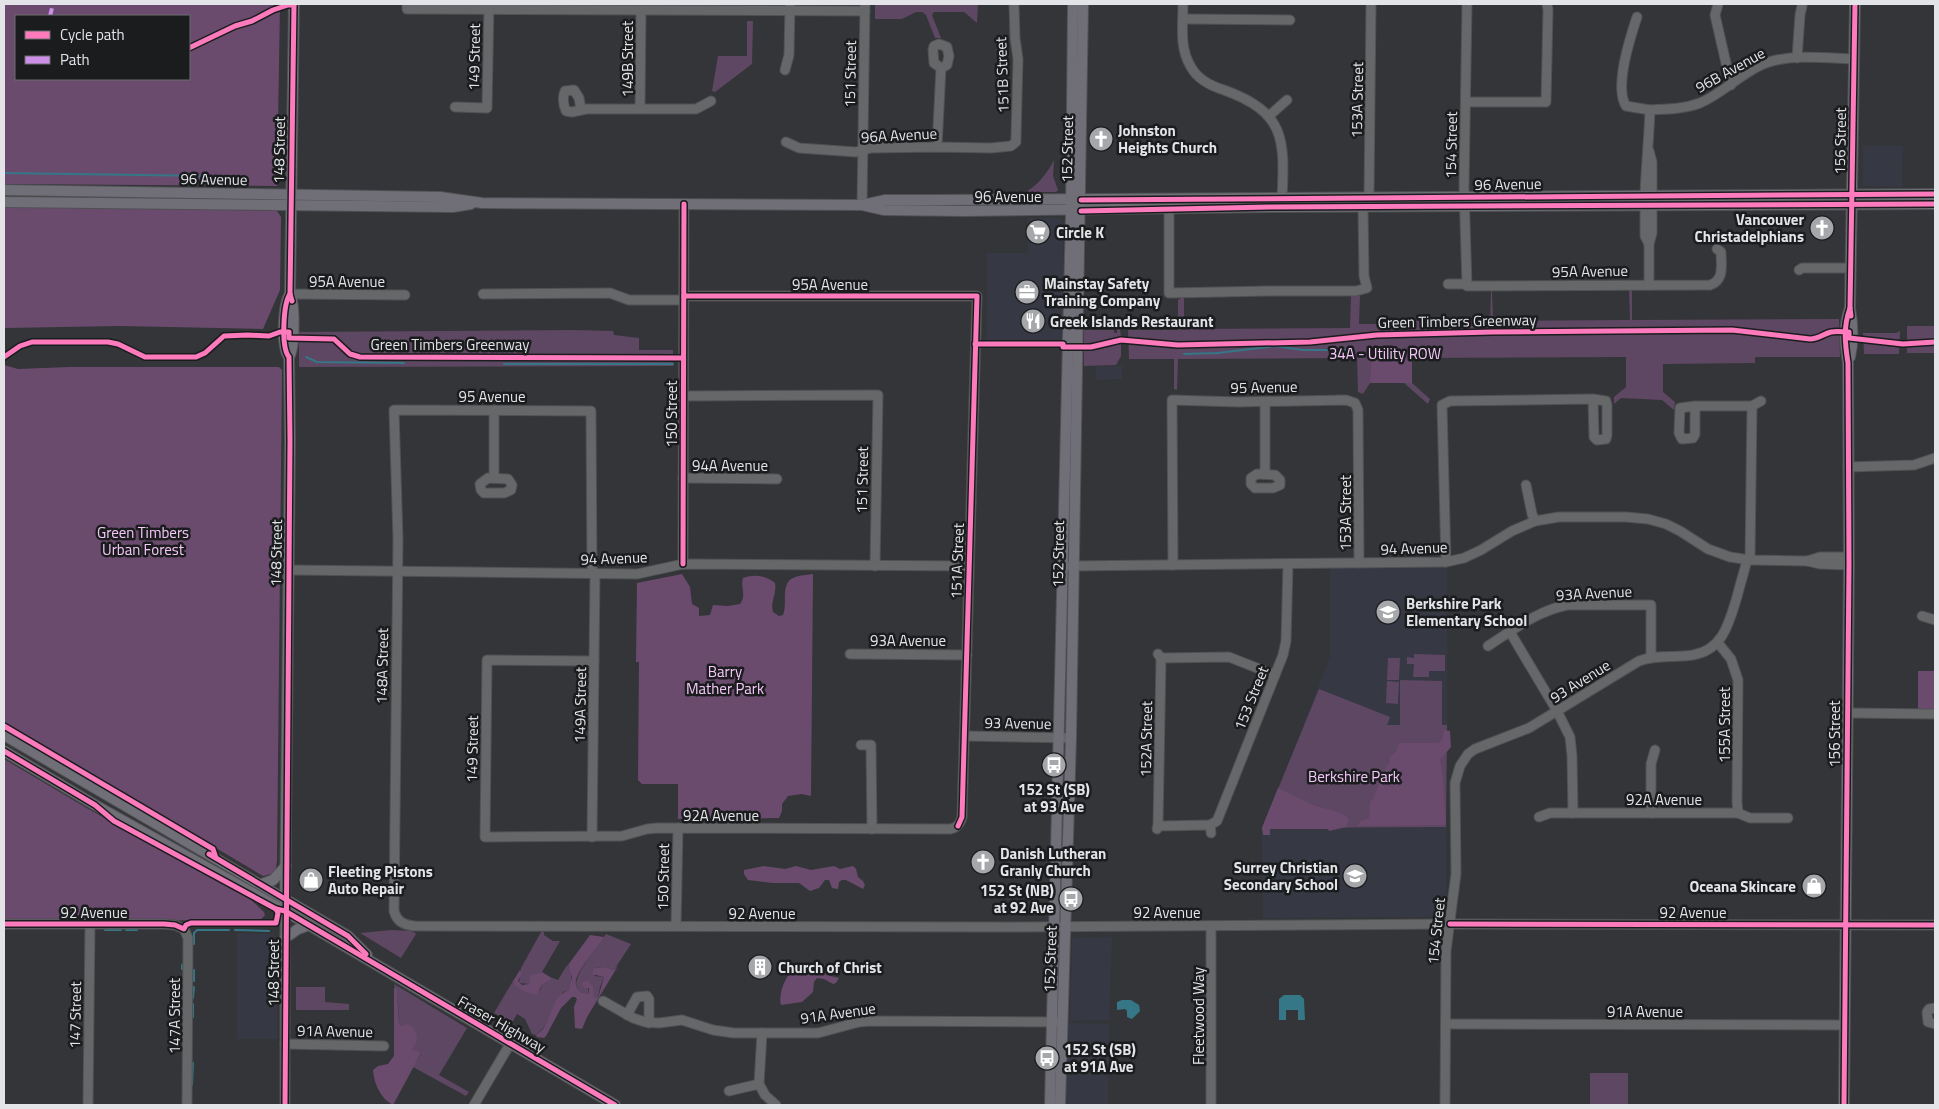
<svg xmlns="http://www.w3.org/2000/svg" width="1939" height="1109" font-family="'Titillium Web',sans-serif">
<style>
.built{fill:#363943}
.green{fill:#5e4762}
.forest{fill:#6a4b6e;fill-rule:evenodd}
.water{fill:#357786}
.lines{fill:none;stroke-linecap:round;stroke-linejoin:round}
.stream{stroke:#357786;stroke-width:2}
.minor-casing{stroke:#505154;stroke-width:11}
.major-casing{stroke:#505154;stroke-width:12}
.minor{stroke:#656769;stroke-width:9}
.major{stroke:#706f78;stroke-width:10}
.quiet{stroke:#ce8fe9;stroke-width:4;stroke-dasharray:8 4;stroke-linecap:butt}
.cycleway-casing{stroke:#1b1c1e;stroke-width:8}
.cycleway{stroke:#fd7abc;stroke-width:5}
.labels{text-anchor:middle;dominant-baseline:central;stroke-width:5;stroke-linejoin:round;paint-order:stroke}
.street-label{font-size:15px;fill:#e3e4e8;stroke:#1b1c1e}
.poi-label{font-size:15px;font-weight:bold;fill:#e3e4e8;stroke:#1b1c1e;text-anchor:start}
.park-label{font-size:15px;fill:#f6c8fa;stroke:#1b1c1e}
</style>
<rect width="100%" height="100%" fill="#343538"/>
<g class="built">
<path d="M1863,146H1903L1902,187L1863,186Z"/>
<path d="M1028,218H1056L1063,220V344L987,343V253H1028Z"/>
<path d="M1096,366H1122V379L1096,380Z"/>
<path d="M1330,566H1447V725H1303L1330,658Z"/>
<path d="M1446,827L1447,917L1263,918L1262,828Z"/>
<path d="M237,933L274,934L277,950V1039H237Z"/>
<path d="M1112,937L1109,1020L1070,1021L1072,940L1073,938Z"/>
<path d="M1067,1023L1109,1024L1108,1105H1066Z"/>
</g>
<g class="green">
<path d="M875,4H978L977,23L964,12H934L932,15L941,38H935L926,15L922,12H916L902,19H875Z"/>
<path d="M747,21H753L752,64L715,92L712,91L718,56H747Z"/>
<path d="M1054,160L1053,176L1058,190L1056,192H1026C1038,185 1048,172 1054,160Z"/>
<path d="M1629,289H1632V320L1839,319L1840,357H1755V363L1663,364V392L1675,402L1674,410L1662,400L1621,398L1614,404V397L1626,387V357L1412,358V383L1430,399L1428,404L1404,383H1370L1363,394L1358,392L1357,358L1178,359L1177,390L1174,389V359H1129L1128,330H1178V300L1184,296V329L1350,328L1351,296H1360L1359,324H1412V321H1490L1491,290H1492L1493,321L1630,320Z"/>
<rect x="1907" y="326" width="28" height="27"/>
<path d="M1117,327H1120L1121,339L1106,340L1084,346V330H1114V333H1117Z"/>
<path d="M572,330L613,331L614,335L639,338V350H673V366L299,367V332Z"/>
<path d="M1900,331L1899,354H1864L1863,333H1896Z"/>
<path d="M1121,342V356L1116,365L1084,366V349L1106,343Z"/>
<path d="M1414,654L1445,655V671H1429V677H1413L1414,664H1407V657L1414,658Z"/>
<path d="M1388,658H1400L1399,680H1387Z"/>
<path d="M1400,680L1442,681V725H1447L1446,827L1262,828L1319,689L1390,717L1387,725H1400Z"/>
<path d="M1387,681L1399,682L1398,704L1386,703Z"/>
<path d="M391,930L412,931L416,934L401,958L360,933Z"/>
<path d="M541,932H544V935L553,941H560L542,972C531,975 533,974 529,984L519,983L521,968Z"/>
<path d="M606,934L631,944L614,970L606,967L594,968L595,976L604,977L600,987L598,998H595L593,997V986L588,988L589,994L580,992C577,988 575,984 577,980C580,967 598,946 606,934Z"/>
<path d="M567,965C573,971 572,983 569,990L563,992L546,1025L536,1035L532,1034L525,1019L517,1014L512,1023L494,1013L513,981L514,985L540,990L542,985L550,979V977L558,980Z"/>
<path d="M394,984L467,1028L439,1075L469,1092L466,1096L413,1067L421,1054L412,1049L404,1026H401L399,1023L398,1001Z"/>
<path d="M296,987H325V1002L349,1004V1010H296Z"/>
<rect x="1590" y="1073" width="38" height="32"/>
</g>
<g class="forest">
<path d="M4,4H280L277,186L4,184ZM16,16H189V79H16Z"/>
<path d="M4,205L277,211L281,217L280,290L263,329L120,326L4,328Z"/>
<path d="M1372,358H1412V383H1370Z"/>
<path d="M4,365L18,369L70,367H279L282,370L277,861L275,873L263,876L4,722Z"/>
<path d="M682,574L690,587L692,604L699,608V616L710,615L713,605L728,606L740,604C747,595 740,588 743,578C754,574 766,575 775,583C777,594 770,602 773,612L779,616L783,615C788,604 780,584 793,578C799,575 807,575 813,574L811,796L802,794L788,796L782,804V811L779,818L678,819V784H642L638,780L639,662H636L637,583Z"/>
<rect x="1918" y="671" width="17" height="38"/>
<path d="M1444,730L1450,731L1451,747L1440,760C1445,780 1443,800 1446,821L1444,825L1358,826L1360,822L1369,818L1370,802L1373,799L1385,769L1390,762V757L1396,752L1399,743H1439L1443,738Z"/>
<path d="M4,759L90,810L246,895L264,912L265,915L259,921L4,919Z"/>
<path d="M1278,788L1313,805L1341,813L1349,819L1346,827L1329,831L1328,829H1270V835H1263L1262,828Z"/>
<path d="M764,866L785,869L796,866L811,870L834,866L840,869L853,866L856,869L858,877L863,881L865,885L863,889L846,880H842L839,882L838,889L832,888L829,880H825L819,888L810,891L799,883H773L748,880L744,874V870Z"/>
<path d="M590,935L604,937C597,948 579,968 576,980C575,985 577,988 580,992L589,994V988H585L582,985L583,982L587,981L593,986L594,997L598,998L604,977L592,974L594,968L606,967L614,970L618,966L587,1017L582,1029L575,1028L574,1007L577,999L575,997H572L561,1008L546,1036L544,1038L537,1037L536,1035C539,1032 543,1030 545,1026C553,1013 552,996 569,990L572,977L568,965Z"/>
<path d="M822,963L825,965L826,975L839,978L836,983L833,984L824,979L817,978L814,982L813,992L802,1002L781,1005C778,991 788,968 802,965C809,963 815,965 822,963Z"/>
<path d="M520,970L522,973L518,981L522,985L529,984L530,975L542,972L550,977L551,979L542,985L536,995L525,992L514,985L513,981Z"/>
<path d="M394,987L397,990L399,1023L401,1026L407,1024C418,1028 420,1041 412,1049L421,1053L393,1105C381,1099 374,1084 373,1070L378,1066L388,1064L394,1056Z"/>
</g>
<g class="water">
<path d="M1284,995H1300L1304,999L1305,1020H1298V1010H1286V1020H1279V999Z"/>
<path d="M1122,1000H1131L1139,1005L1140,1011L1132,1019L1127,1017V1011L1125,1009L1117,1010V1002Z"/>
</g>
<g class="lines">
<g class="stream">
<path d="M4,173L208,176"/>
<path d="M1184,354L1218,353L1275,346L1303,350H1351"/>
<path d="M306,357L317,362L404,363"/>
<path d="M504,364H673"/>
<path d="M105,930H121"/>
<path d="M126,930H137"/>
<path d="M235,930L269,931"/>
<path d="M194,944V933L197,930H229"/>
<path d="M182,965V969"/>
<path d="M194,981V970"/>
<path d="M182,997V989"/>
<path d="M193,998L194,987"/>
<path d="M182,1014V1003"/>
<path d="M193,1017V1004"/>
<path d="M192,1085L193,1063"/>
</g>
<defs>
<g id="minor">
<path d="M407,4V9L865,11"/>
<path d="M1183,4C1183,25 1179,48 1191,67C1198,80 1211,86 1224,90C1285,112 1285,139 1282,198"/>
<path d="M1467,4L1464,188L1467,286L1710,285C1725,280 1721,264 1721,252L1717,249"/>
<path d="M1718,4L1715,15L1731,85"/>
<path d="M1637,17C1630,38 1614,87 1626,106L1650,110C1649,139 1646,166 1645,195"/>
<path d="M1183,19L1290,20"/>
<path d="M939,44L947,47L949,56L947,65L941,68L934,63L933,50L934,46Z"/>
<path d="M1797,58L1800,15L1802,6"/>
<path d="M785,70L789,55L790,4"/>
<path d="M1466,102H1546L1548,10L1547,4"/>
<path d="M455,107L487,108L489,4"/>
<path d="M640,108L641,10"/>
<path d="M581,110L579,98L574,90L565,91C562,98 563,104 566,111L572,112L586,109H696L711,101"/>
<path d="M1650,110C1667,109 1684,109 1700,103C1724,93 1744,70 1769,62C1795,54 1827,58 1854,59"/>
<path d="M1269,116L1287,100"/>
<path d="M786,142L799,148L856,152L871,148L937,147L991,148L1011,146L1016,142V137L1018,59L1015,38L1014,4"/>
<path d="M937,147L941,68"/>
<path d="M1649,151L1652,162V195"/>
<path d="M1369,197L1371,4"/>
<path d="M862,205L865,4"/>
<path d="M1645,206V236L1649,244"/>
<path d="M1169,209V293L1269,291H1356L1367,288L1364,276L1363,207"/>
<path d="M1799,270L1802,268H1851"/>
<path d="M1448,284H1467"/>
<path d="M1649,285V244L1652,233V206"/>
<path d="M290,294L405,295"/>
<path d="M483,294L610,293L629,300H684"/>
<path d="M684,396L878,395L875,566"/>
<path d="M1265,402V474"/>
<path d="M1695,406L1680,408L1679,433L1682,439L1693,438L1695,434V406H1752"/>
<path d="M1848,467L1914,465L1935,458"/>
<path d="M1257,474L1275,475L1280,480V485L1273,488H1255L1251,484V478Z"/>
<path d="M488,478L508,479L512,485L511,490L504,493H484L481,490L480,484Z"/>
<path d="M494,478V410"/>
<path d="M683,478L777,479"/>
<path d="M1526,485L1532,514L1535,521"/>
<path d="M1750,560L1752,406L1761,401"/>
<path d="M1807,561L1820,557H1849"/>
<path d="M1446,562L1442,405L1450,401L1593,399L1594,437L1597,440L1606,439L1607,435V405L1606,401L1593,399"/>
<path d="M683,564L684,204"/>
<path d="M1173,565L1172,400L1238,402L1346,400L1355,403L1358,410L1359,563"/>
<path d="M1068,566L1446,562L1464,558L1481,550L1512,531L1535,521L1559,517H1626L1648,519L1666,524L1680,531L1708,549L1730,557L1750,560L1807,561L1820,564L1849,565"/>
<path d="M289,570L637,574L683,564L969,566"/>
<path d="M592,573L591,411L394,410L398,539L394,911C397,922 404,925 415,926L1010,927L1450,924L1935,925"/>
<path d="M1922,616L1935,620"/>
<path d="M1510,632L1557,711L1570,737L1572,756L1573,813"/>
<path d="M1718,643L1731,659L1738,680L1737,802L1738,813"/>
<path d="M1488,646C1513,630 1537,611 1567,605H1651V656"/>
<path d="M850,654L967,655"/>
<path d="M1161,658L1229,657L1275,675"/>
<path d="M594,661L487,660L485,837L622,836L647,829L657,828L950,829C957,828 960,824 962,817L977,296H684"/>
<path d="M1847,713L1935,714"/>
<path d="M965,736L1071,738"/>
<path d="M861,745H871L872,829"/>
<path d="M1651,813V764L1655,750"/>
<path d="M1539,817L1550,813H1738L1750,818H1788"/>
<path d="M1158,826L1161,658L1158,654"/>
<path d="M1157,829L1158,826L1210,825"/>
<path d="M1211,833L1210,825L1217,821L1283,655L1286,641L1288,564"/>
<path d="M592,837L595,573"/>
<path d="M4,924H164L175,925L184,929L188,938L187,1105"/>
<path d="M676,926L678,828"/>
<path d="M1211,926V1105"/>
<path d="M603,1001L633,1018L645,1022L659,1023L682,1020L713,1030L734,1033H818L859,1022L870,1021L1059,1022"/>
<path d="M1935,1008L1929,1009L1927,1012L1928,1022L1935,1024"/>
<path d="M627,1015L637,997L647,996L649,999V1023"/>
<path d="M1446,1024L1844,1025"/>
<path d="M762,1033L759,1084L765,1095L776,1105"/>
<path d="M285,1044L384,1046"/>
<path d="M729,1091L759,1084"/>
<path d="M88,1105L90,924"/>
<path d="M285,1105V911"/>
<path d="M474,1105L510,1044"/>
<path d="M1445,1105L1446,951L1456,874L1455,783L1460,766L1468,754L1475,749L1529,728L1639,661C1657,654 1674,658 1693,655C1723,650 1729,623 1737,597C1740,585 1744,572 1747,560"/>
</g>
<g id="major">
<path d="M4,190L440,197L482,203L862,205L884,210L964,211L1270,207L1935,204"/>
<path d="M4,202L453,207L471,204"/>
<path d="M867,204L885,200H935L1935,194"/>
<path d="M289,357C295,348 295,305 290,294L294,4"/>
<path d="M1850,357C1854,340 1853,325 1850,308L1855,4"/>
<path d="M4,735L348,936L367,955"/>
<path d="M4,751L95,805L285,911L615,1105"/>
<path d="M262,884L273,880L286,866"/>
<path d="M285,911L290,440L289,357C281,348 283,304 290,294"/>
<path d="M285,938L298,929L309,925"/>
<path d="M1050,1105L1071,211L1073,4"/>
<path d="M1060,1105L1071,738L1083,4"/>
<path d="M1844,1105L1849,565L1848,363C1845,344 1843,327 1850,308"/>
</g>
</defs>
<use href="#minor" class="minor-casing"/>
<use href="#major" class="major-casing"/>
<use href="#minor" class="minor"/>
<use href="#major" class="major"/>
<path class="quiet" d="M50,16L53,4"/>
<defs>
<g id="cycleway">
<path d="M189,48L235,26L252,21L273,10L288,5H294"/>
<path d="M1081,200L1935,194"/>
<path d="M1081,211L1270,207L1935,204"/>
<path d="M684,296H977L962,817L958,826"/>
<path d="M292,301L290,294L294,4"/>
<path d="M1851,316L1850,308L1855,4"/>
<path d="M975,344H1063V347H1091L1121,340L1178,345L1310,342L1377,335L1492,332L1732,330L1810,339C1819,339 1823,334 1831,332C1836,331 1844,332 1849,332V338L1903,344L1935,342"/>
<path d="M4,357L20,346L32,342H108L118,344L145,357H196L205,353L224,336L248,335L269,336L280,332H289V338L334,339L350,354L360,357L683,358"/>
<path d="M683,564L684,204"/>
<path d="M4,726L213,849L216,858"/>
<path d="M4,751L95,805L114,821L276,909L285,911L615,1105"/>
<path d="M209,854L348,936L366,954"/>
<path d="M4,924H164L175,925L184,929L186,925L191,923H276L278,913L276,909"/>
<path d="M1450,924L1935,925"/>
<path d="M285,1105L290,440L289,357C281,348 283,304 290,294"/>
<path d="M1844,1105L1849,565L1848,363C1845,344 1843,327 1850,308"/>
</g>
</defs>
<use href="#cycleway" class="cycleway-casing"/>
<use href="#cycleway" class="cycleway"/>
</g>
<defs>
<symbol id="church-disc" viewBox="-11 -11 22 22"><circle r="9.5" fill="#a6a7aa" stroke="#1b1c1e"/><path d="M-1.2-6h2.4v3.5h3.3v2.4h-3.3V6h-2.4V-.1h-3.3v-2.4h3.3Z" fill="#fff"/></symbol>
<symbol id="supermarket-disc" viewBox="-11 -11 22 22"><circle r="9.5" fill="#a6a7aa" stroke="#1b1c1e"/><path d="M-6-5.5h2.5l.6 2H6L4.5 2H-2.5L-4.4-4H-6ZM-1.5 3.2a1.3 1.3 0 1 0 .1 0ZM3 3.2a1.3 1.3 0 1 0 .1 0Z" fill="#fff"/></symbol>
<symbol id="office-disc" viewBox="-11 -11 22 22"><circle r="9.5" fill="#a6a7aa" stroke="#1b1c1e"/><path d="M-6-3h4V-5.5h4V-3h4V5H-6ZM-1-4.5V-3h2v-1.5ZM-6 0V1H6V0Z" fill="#fff"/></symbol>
<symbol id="restaurant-disc" viewBox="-11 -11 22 22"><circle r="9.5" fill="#a6a7aa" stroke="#1b1c1e"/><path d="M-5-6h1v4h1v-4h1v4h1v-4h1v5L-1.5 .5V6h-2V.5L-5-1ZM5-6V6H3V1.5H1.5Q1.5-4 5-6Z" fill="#fff"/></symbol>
<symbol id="school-disc" viewBox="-11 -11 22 22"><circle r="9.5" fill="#a6a7aa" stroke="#1b1c1e"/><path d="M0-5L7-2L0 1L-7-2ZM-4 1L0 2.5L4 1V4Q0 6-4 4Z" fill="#fff"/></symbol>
<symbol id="bus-disc" viewBox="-11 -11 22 22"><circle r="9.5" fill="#a6a7aa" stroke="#1b1c1e"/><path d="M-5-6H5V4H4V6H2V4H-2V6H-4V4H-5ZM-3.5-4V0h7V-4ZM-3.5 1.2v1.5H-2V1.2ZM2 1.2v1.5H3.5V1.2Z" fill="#fff"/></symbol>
<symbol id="shop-disc" viewBox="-11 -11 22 22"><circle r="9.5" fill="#a6a7aa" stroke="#1b1c1e"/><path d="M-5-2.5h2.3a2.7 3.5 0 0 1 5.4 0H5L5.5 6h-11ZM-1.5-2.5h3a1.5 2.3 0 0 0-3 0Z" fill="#fff"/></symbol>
<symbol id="building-disc" viewBox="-11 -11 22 22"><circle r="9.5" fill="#a6a7aa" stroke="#1b1c1e"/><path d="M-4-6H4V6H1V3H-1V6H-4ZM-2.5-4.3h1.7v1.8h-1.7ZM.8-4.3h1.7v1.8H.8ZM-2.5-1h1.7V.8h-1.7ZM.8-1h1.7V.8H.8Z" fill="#fff"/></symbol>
</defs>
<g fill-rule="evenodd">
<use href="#church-disc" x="1087" y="125" width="28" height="28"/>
<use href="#church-disc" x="1808" y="214" width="28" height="28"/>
<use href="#supermarket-disc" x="1024" y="218" width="28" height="28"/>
<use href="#office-disc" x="1013" y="278" width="28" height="28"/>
<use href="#restaurant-disc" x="1019" y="307" width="28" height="28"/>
<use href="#school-disc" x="1374" y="598" width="28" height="28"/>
<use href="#bus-disc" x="1040" y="751" width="28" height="28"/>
<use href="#church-disc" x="969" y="848" width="28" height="28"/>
<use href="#school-disc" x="1341" y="862" width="28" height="28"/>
<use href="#shop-disc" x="297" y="866" width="28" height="28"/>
<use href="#shop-disc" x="1800" y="872" width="28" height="28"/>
<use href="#bus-disc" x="1057" y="885" width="28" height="28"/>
<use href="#building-disc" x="746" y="953" width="28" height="28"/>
<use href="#bus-disc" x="1033" y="1044" width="28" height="28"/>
</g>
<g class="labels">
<g class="street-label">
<text transform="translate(474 57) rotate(-89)">149 Street</text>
<text transform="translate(627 59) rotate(-90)">149B Street</text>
<text transform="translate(1730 70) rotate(-29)">96B Avenue</text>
<text transform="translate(850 74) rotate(-89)">151 Street</text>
<text transform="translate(1002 75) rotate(-92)">151B Street</text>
<text transform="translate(1357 100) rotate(-89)">153A Street</text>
<text transform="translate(899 135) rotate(-3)">96A Avenue</text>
<text transform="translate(1840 141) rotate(-89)">156 Street</text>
<text transform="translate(1451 145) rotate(-89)">154 Street</text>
<text transform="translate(1067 149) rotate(-89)">152 Street</text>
<text transform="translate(279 150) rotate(-89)">148 Street</text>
<text transform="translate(214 179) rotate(1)">96 Avenue</text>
<text transform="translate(1508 184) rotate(-1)">96 Avenue</text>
<text x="1008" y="196">96 Avenue</text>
<text transform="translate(1590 271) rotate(-1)">95A Avenue</text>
<text x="347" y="281">95A Avenue</text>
<text x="830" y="284">95A Avenue</text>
<text transform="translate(1457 321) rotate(-1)">Green Timbers Greenway</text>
<text x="450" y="344">Green Timbers Greenway</text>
<text transform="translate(1264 387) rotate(-1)">95 Avenue</text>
<text x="492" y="396">95 Avenue</text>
<text transform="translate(671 414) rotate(-90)">150 Street</text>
<text x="730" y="465">94A Avenue</text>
<text transform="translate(862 480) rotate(-89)">151 Street</text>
<text transform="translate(1345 513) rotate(-90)">153A Street</text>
<text transform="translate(1414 548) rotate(-2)">94 Avenue</text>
<text transform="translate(276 553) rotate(-89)">148 Street</text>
<text transform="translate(1058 554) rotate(-89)">152 Street</text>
<text transform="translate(614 558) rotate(-2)">94 Avenue</text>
<text transform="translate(957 561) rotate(-88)">151A Street</text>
<text transform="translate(1594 593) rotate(-3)">93A Avenue</text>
<text x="908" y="640">93A Avenue</text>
<text transform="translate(382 666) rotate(-89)">148A Street</text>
<text transform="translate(1580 681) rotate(-32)">93 Avenue</text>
<text transform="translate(1251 698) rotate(-68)">153 Street</text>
<text transform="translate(580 705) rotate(-89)">149A Street</text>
<text transform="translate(1018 723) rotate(1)">93 Avenue</text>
<text transform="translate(1724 725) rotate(-90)">155A Street</text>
<text transform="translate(1834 734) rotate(-90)">156 Street</text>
<text transform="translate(1146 739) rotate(-89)">152A Street</text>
<text transform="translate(472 749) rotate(-89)">149 Street</text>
<text x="1664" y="799">92A Avenue</text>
<text x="721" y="815">92A Avenue</text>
<text transform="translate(663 877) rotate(-89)">150 Street</text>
<text x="94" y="912">92 Avenue</text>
<text x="1167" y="912">92 Avenue</text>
<text x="1693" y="912">92 Avenue</text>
<text x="762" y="913">92 Avenue</text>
<text transform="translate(1436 931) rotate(-84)">154 Street</text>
<text transform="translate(1050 959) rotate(-88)">152 Street</text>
<text transform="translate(273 973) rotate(-90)">148 Street</text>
<text x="1645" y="1011">91A Avenue</text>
<text transform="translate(838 1013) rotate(-8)">91A Avenue</text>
<text transform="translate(75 1015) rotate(-89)">147 Street</text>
<text transform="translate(174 1016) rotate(-90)">147A Street</text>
<text transform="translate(1198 1016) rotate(-90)">Fleetwood Way</text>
<text transform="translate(502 1024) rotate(30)">Fraser Highway</text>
<text transform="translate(335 1031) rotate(1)">91A Avenue</text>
</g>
<g class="poi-label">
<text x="1118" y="130">Johnston<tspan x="1118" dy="17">Heights Church</tspan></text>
<text x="1804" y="219" text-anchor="end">Vancouver<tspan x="1804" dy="17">Christadelphians</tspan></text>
<text x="1056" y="232">Circle K</text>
<text x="1044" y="283">Mainstay Safety<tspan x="1044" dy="17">Training Company</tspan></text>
<text x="1050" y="321">Greek Islands Restaurant</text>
<text x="1406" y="603">Berkshire Park<tspan x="1406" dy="17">Elementary School</tspan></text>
<text x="1054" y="789" text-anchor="middle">152 St (SB)<tspan x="1054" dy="17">at 93 Ave</tspan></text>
<text x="1000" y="853">Danish Lutheran<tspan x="1000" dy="17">Granly Church</tspan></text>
<text x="1338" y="867" text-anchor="end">Surrey Christian<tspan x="1338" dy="17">Secondary School</tspan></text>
<text x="328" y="871">Fleeting Pistons<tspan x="328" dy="17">Auto Repair</tspan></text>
<text x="1796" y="886" text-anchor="end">Oceana Skincare</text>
<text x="1054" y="890" text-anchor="end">152 St (NB)<tspan x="1054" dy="17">at 92 Ave</tspan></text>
<text x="778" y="967">Church of Christ</text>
<text x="1064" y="1049">152 St (SB)<tspan x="1064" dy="17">at 91A Ave</tspan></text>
</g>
<g class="park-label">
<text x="1385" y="353">34A - Utility ROW</text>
<text x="143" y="532">Green Timbers<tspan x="143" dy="17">Urban Forest</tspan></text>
<text x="725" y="671">Barry<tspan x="725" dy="17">Mather Park</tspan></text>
<text x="1354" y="776">Berkshire Park</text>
</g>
</g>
<rect width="1939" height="1109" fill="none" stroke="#e3e4e8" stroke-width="10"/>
<rect x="15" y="15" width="175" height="65" fill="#1b1c1e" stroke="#6b6c6f"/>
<rect x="25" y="31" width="25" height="8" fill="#fd7abc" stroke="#6b6c6f"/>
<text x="60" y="40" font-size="15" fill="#e3e4e8">Cycle path</text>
<rect x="25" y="56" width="25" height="8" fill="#ce8fe9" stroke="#6b6c6f"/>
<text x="60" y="65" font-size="15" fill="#e3e4e8">Path</text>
</svg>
